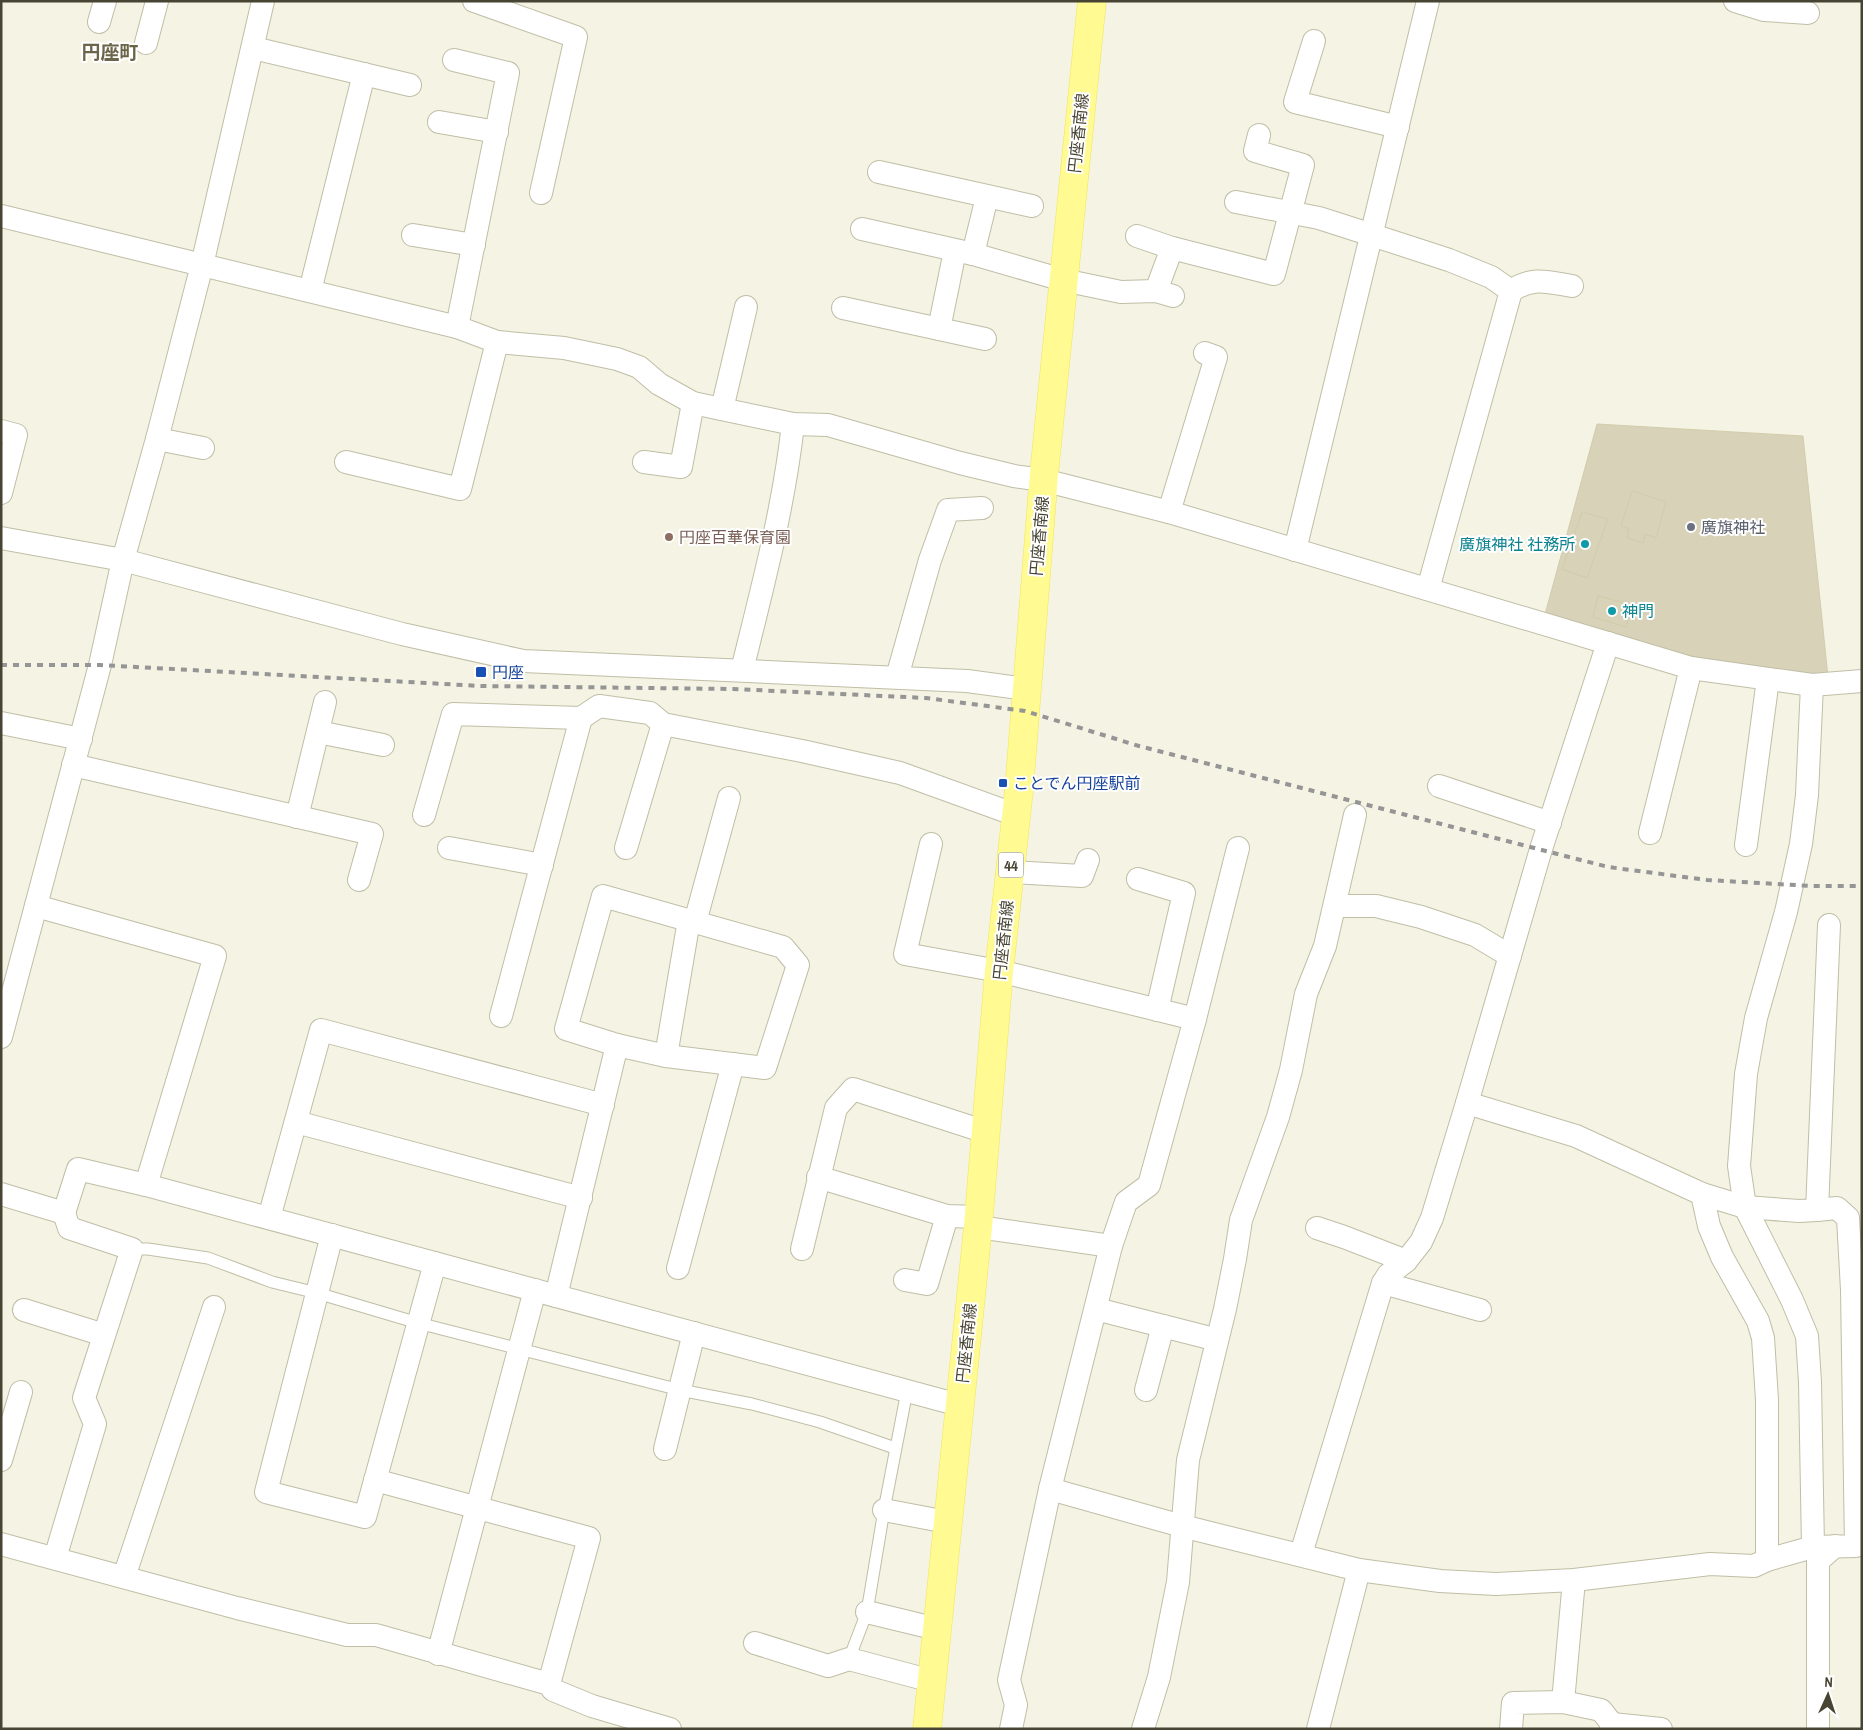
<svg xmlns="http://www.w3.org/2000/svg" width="1863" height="1730" font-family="'Archivo Narrow','Noto Sans JP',sans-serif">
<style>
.building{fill:#d7d2b8;stroke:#d2ccaa}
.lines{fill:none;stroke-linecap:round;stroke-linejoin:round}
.lane-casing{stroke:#c0bea5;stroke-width:13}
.street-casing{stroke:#c0bea5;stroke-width:24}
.primary-casing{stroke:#f1e755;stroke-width:29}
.lane{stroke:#fff;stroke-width:11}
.street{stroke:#fff;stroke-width:22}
.primary{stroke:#fffa92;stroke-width:28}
.rail{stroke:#959595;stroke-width:4;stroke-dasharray:6 6;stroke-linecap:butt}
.worship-dot{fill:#6b7280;stroke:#fff;stroke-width:2}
.education-dot{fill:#8d6e63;stroke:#fff;stroke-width:2}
.culture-dot{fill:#0f9aa8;stroke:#fff;stroke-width:2}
.transit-dot{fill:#1a4fb4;stroke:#fff;stroke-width:2}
.labels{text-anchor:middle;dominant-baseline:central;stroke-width:4;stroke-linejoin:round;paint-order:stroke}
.shield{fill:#fff;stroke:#7e7c70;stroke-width:1}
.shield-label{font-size:15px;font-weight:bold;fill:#474433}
.street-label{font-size:16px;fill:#474433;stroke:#fff}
.worship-label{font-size:16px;fill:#5b616d;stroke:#fff;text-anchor:start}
.education-label{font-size:16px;fill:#785e54;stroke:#fff;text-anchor:start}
.culture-label{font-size:16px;fill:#0d838f;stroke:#fff;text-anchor:end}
.transit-label{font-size:16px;fill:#164399;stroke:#fff;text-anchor:start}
.quarter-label{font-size:19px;font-weight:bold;fill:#6b6549;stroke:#fff}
</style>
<rect width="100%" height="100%" fill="#f4f3e4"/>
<g class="building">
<path d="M1597,424L1803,436L1828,677L1708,663L1544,618Z"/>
<path d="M1632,491L1666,502L1656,538L1645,534L1643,543L1627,538L1629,529L1621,526Z"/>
<path d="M1582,512L1608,519L1587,578L1562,569Z"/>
<path d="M1598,596L1632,605L1626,627L1593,617Z"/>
</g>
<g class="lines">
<defs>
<g id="lane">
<path d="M132,1249H148L208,1258L272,1282L317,1293L418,1323L680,1390L752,1404L820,1422L895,1448"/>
<path d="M849,1659L867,1612L884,1510L907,1391"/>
</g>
<g id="street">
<path d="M474,1L576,37L541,193"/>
<path d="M1735,1L1764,10L1808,13"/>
<path d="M99,22L105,1"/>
<path d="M1314,41L1295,102L1398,127"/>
<path d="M146,43L157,1"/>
<path d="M253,48L410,85"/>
<path d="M454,60L508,73L457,327"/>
<path d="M439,122L497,132"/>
<path d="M879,172L1032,206"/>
<path d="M1236,202L1319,218L1372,235L1449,260L1491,277L1511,291L1428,589"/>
<path d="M1,216L457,327L497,342L564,348L617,359L639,367L659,384L693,403L793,424L828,425L960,463L1014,476L1043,480L1169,512L1691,668L1812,685L1862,681"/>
<path d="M862,229L973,254L1063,280L1121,292L1156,291L1173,296"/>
<path d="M413,235L474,245"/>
<path d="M1137,236L1172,248L1274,274L1303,165L1255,151L1259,135"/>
<path d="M973,254L987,197"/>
<path d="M310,291L364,74"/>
<path d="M1156,291L1172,248"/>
<path d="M1511,291C1533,276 1548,282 1572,286"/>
<path d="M843,308L985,339"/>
<path d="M939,329L955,251"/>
<path d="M722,409L746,307"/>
<path d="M1,431L16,435L1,493"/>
<path d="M157,439L203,448"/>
<path d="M346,462L460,489L497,342"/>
<path d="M644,462L681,467L693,403"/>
<path d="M1169,512L1216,357L1205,353"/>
<path d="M1,538L123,560L402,634L523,661L967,681L1027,689"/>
<path d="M1295,550L1428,1"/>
<path d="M742,670C762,589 784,507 793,424"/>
<path d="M897,677L930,560L948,510L982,508"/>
<path d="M1812,685L1807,795L1801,844L1786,912L1756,1018L1746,1074L1739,1166L1745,1207L1792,1300L1807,1336L1810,1382L1813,1547"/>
<path d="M1,723L81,739"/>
<path d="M318,732L383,745"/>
<path d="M73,765L372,834L359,880"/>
<path d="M1439,786L1550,823"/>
<path d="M424,815L453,714L581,718L599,706L650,713L663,724L802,751L900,773L1016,815"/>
<path d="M297,817L325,702"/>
<path d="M1650,833L1691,668"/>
<path d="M931,844L905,954L999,971L1195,1019"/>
<path d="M1746,845L1768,679"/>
<path d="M449,848L542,865"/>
<path d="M626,848L663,724"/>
<path d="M1010,872L1082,876L1088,860"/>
<path d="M1138,879L1184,893L1157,1010"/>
<path d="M603,896L783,947L798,965L765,1068L666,1056L617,1045L566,1029Z"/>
<path d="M36,906L215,956L146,1185"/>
<path d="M1335,906H1376L1421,917L1475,935L1510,956"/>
<path d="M695,922L729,798"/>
<path d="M501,1016L581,718"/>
<path d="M1,1037L100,665L123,560L157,439L202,265L263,1"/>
<path d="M666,1056L689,920"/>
<path d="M1467,1103L1576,1136L1702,1194L1745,1207L1799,1211L1817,1210L1829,925"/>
<path d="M296,1122L581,1198"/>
<path d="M818,1177L947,1216L979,1217"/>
<path d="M1,1194L64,1213L78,1169L146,1185L959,1405"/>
<path d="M1702,1194L1709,1226L1722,1257L1758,1321L1763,1338L1767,1400V1560"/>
<path d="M269,1218L321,1030L603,1105"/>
<path d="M978,1227L1111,1246"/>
<path d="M1317,1228L1344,1237L1406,1261"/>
<path d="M332,1235L266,1492L365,1517L435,1263"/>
<path d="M802,1249L836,1108L853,1089L986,1132"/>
<path d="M678,1268L733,1064"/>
<path d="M905,1280L927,1284L947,1216"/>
<path d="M1383,1283L1480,1310"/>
<path d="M556,1296L617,1045"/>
<path d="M1096,1309L1206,1337"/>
<path d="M24,1310L104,1335"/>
<path d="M1146,1390L1163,1326"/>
<path d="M665,1449L694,1333"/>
<path d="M1,1460L21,1392"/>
<path d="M375,1480L589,1538L549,1684"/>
<path d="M1050,1489L1182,1526L1359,1570L1440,1581L1496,1584L1574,1580L1710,1564L1754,1566L1767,1560L1813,1547L1856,1546L1852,1290L1848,1218L1837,1208L1817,1210"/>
<path d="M884,1510L947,1522"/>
<path d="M1,1544L237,1608L347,1635H376L549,1684L553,1690L592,1706L670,1729"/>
<path d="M1301,1554L1383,1283L1388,1275L1406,1261L1421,1242L1432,1218L1467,1103L1541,849L1608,643"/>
<path d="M55,1558L95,1424L84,1398L132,1249L69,1228L64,1213"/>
<path d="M124,1577L214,1307"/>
<path d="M867,1612L937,1629"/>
<path d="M755,1643L828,1666L849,1659L932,1681"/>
<path d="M438,1654L535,1290"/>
<path d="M1563,1702L1574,1580"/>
<path d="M1612,1724L1661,1729"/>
<path d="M1011,1729L1016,1705L1009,1680L1050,1489L1111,1246L1126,1202L1149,1185L1195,1019L1238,848"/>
<path d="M1143,1729L1159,1677L1178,1582L1188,1460L1225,1309L1235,1259L1241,1220L1278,1117L1291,1070L1306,994L1325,946L1355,815"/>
<path d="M1318,1729L1359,1570"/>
<path d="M1511,1729L1513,1703L1563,1702L1601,1710L1612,1724L1611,1729"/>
<path d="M1818,1729V1561L1835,1546"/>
</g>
<path id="primary" d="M927,1729L978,1227L999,971L1019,790L1044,474L1092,1"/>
</defs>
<use href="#lane" class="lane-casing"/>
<use href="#street" class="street-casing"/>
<use href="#primary" class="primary-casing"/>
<use href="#lane" class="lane"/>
<use href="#street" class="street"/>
<use href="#primary" class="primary"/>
<path class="rail" d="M1,665H100L481,686L733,689L926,698L1025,711L1139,746L1608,867L1707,880L1812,886H1862"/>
</g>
<circle class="worship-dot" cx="1691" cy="527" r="5"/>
<circle class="education-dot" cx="669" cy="537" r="5"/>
<g class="culture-dot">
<circle cx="1585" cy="544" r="5"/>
<circle cx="1612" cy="611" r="5"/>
</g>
<g class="transit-dot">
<rect x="475" y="666" width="12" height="12" rx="2.5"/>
<rect x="998" y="778" width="10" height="10" rx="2.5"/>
</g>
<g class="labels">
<rect class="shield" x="998.5" y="852.5" width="25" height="25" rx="4"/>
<g class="shield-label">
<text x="1011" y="865">44</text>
</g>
<g class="street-label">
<text transform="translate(1078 133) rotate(-84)">円座香南線</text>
<text transform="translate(1039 536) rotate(-85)">円座香南線</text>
<text transform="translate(1003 940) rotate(-84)">円座香南線</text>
<text transform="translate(966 1343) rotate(-84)">円座香南線</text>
</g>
<g class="worship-label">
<text x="1701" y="527">廣旗神社</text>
</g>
<g class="education-label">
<text x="679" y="537">円座百華保育園</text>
</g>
<g class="culture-label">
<text x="1575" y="544">廣旗神社 社務所</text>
<text x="1622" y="611" text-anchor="start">神門</text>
</g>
<g class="transit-label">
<text x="492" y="672">円座</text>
<text x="1013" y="783">ことでん円座駅前</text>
</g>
<g class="quarter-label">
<text x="110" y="52">円座町</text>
</g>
</g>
<rect width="1863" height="1730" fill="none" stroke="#474433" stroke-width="5"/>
<g transform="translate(1828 1695) rotate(3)" stroke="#ffffff" stroke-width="4" paint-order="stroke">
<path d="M0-4L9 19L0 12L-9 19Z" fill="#474433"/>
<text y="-8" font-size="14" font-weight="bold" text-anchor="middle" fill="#474433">N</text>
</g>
</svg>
